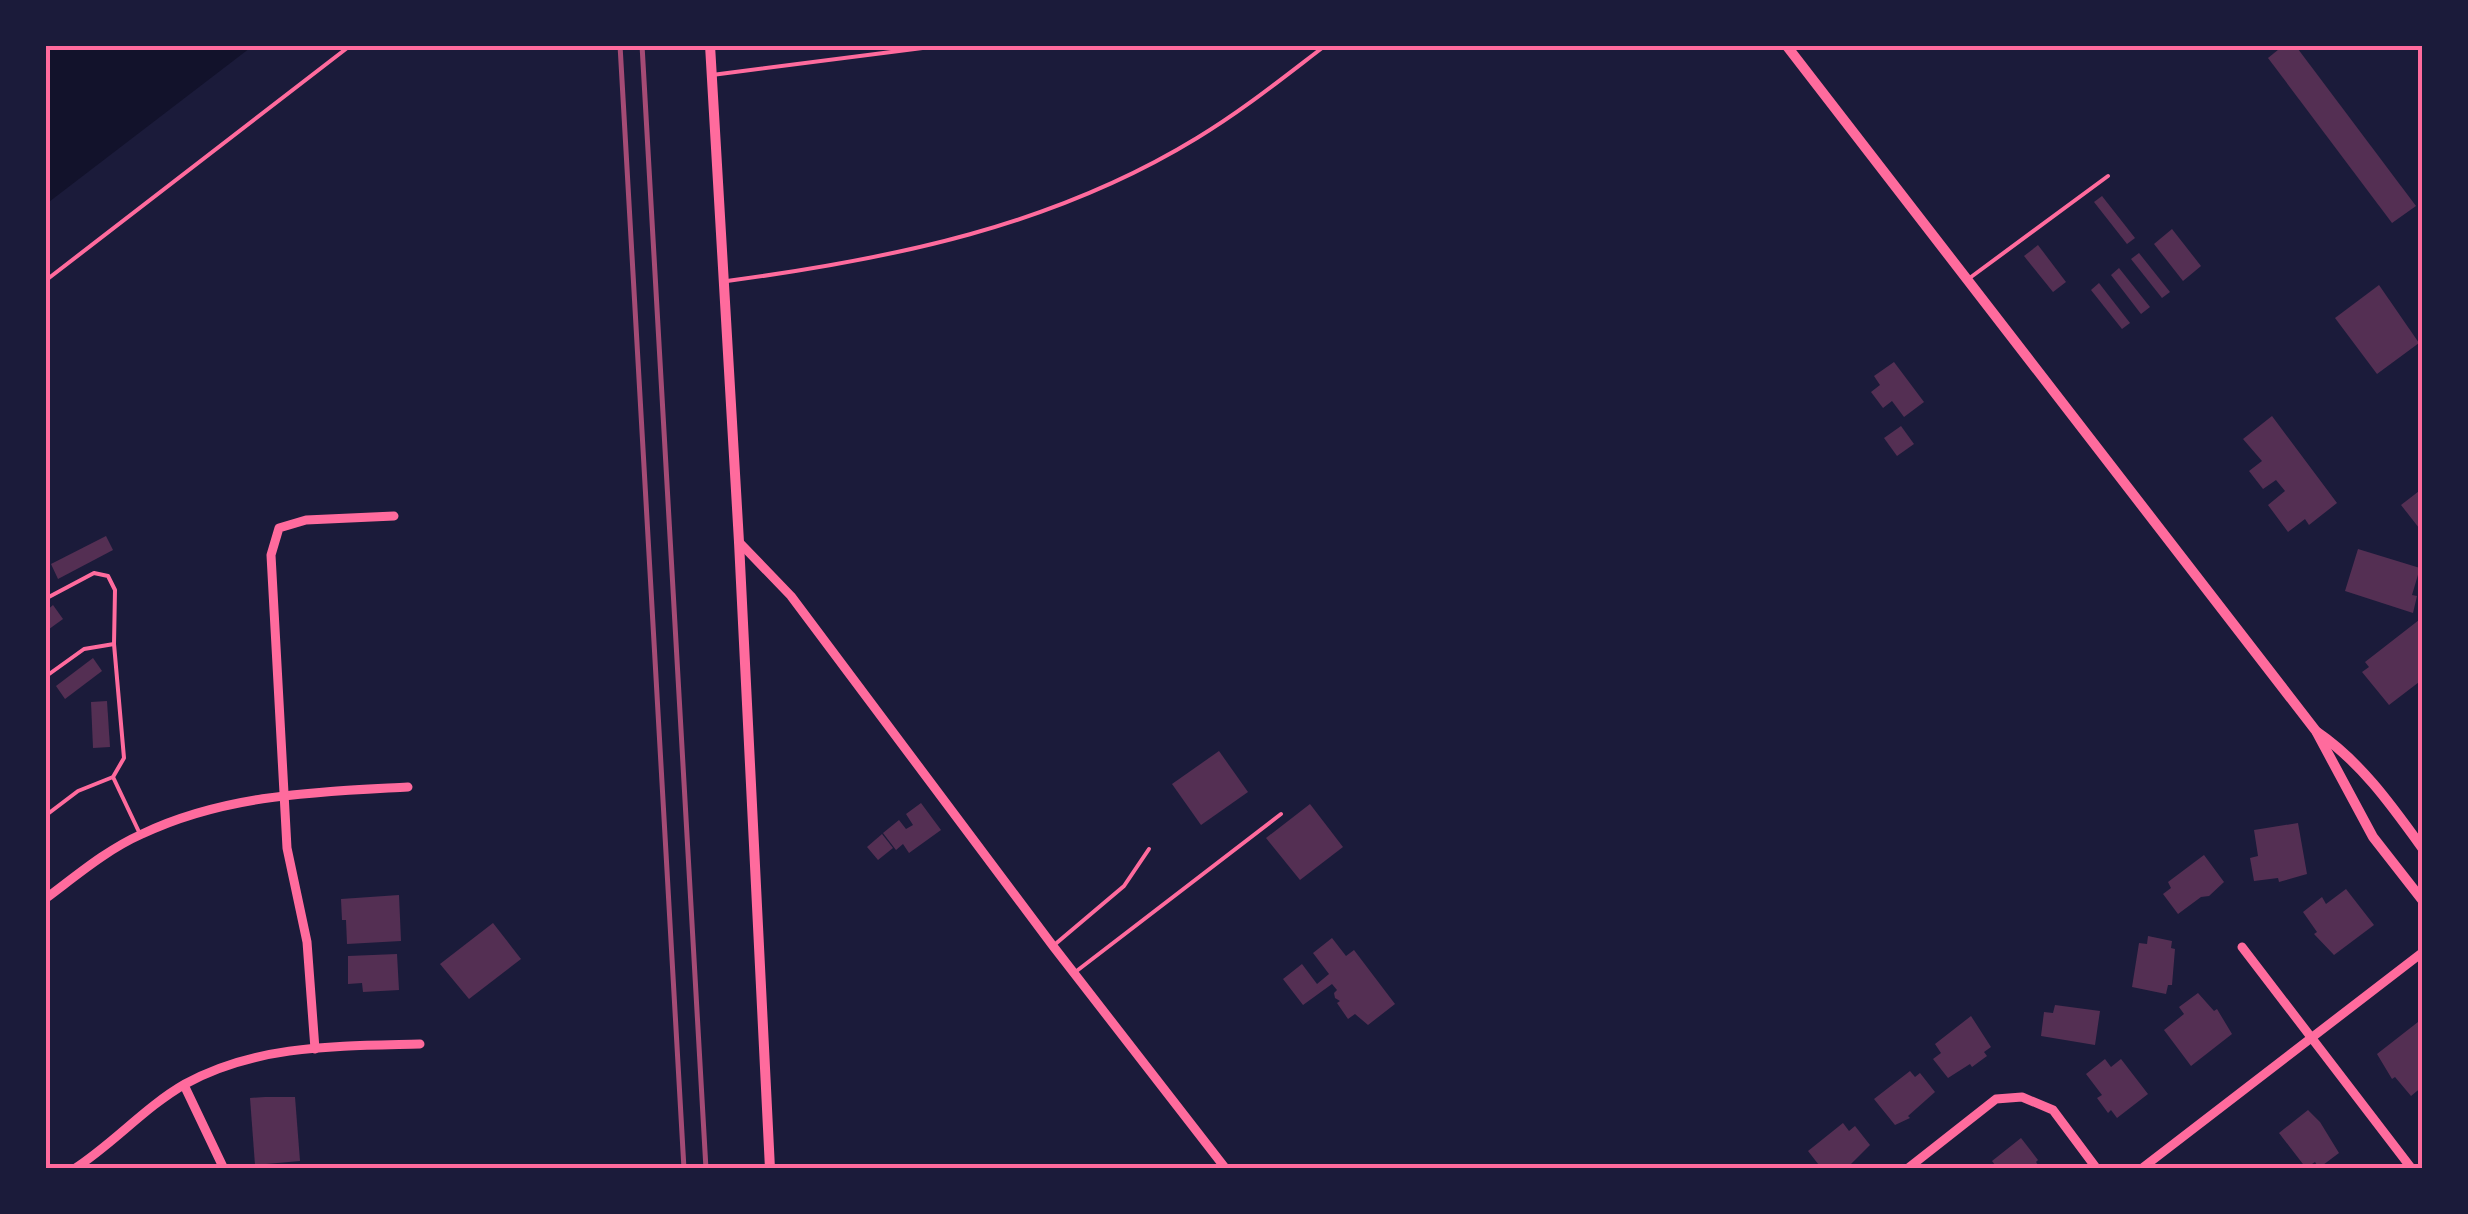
<svg xmlns="http://www.w3.org/2000/svg" width="2468" height="1214" font-family="Overpass,sans-serif">
<style>
.water{fill:#12122b}
.building{fill:#542f53}
.lines{fill:none;stroke-linecap:round;stroke-linejoin:round}
.service{stroke:#ff6b9d;stroke-width:4}
.minor{stroke:#ff6b9d;stroke-width:9}
.tertiary{stroke:#ff6b9d;stroke-width:10}
.rail{stroke:#a44b75;stroke-width:5}
.neatline{fill:none;stroke:#ff6b9d;stroke-width:4}
</style>
<rect width="100%" height="100%" fill="#1b1b3a"/>
<path class="water" d="M45,45H254L45,205Z"/>
<g class="building">
<path d="M2284,45H2295L2416,206L2392,223L2268,58Z"/>
<path d="M2102,196L2135,238L2127,244L2094,202Z"/>
<path d="M2172,229L2201,266L2183,281L2154,244Z"/>
<path d="M2038,245L2066,282L2053,292L2024,256Z"/>
<path d="M2139,253L2170,292L2162,298L2131,259Z"/>
<path d="M2119,268L2150,307L2141,314L2111,275Z"/>
<path d="M2099,283L2130,323L2122,329L2091,290Z"/>
<path d="M2379,285L2419,343L2377,374L2335,318Z"/>
<path d="M1894,362L1924,402L1904,417L1892,401L1883,408L1871,392L1880,385L1874,376Z"/>
<path d="M2272,416L2337,503L2309,525L2305,519L2288,532L2268,505L2285,491L2276,480L2263,489L2249,471L2262,461L2243,439Z"/>
<path d="M1901,426L1914,444L1897,456L1884,438Z"/>
<path d="M2423,488V533L2401,505Z"/>
<path d="M106,536L113,550L58,579L51,564Z"/>
<path d="M2358,549L2420,568L2412,595L2417,596L2413,613L2345,591Z"/>
<path d="M53,605L63,619L45,632V612Z"/>
<path d="M2419,620L2423,626V679L2389,705L2362,672L2369,667L2365,662Z"/>
<path d="M93,658L102,671L65,699L56,686Z"/>
<path d="M107,701L110,747L93,748L91,702Z"/>
<path d="M1219,751L1248,792L1201,825L1172,784Z"/>
<path d="M921,803L941,830L909,853L903,844L896,850L883,833L899,820L906,829L913,825L906,814Z"/>
<path d="M1310,804L1343,847L1300,880L1266,838Z"/>
<path d="M2298,823L2307,874L2279,882L2278,878L2254,881L2250,858L2258,856L2254,830Z"/>
<path d="M882,834L893,848L878,860L867,847Z"/>
<path d="M2204,855L2224,882L2209,896L2201,897L2178,914L2163,894L2171,888L2168,882Z"/>
<path d="M2346,889L2374,925L2334,955L2314,934L2317,932L2303,912L2322,897L2326,904Z"/>
<path d="M399,895L401,941L347,944L346,920H342L341,899Z"/>
<path d="M493,923L521,959L469,999L440,964Z"/>
<path d="M2148,936L2172,941L2171,948L2175,949L2172,985H2168L2166,994L2132,987L2139,943L2147,944Z"/>
<path d="M1332,938L1346,956L1354,950L1395,1004L1368,1025L1355,1014L1348,1019L1337,1003L1340,1001L1335,998L1334,993L1337,990L1332,984L1303,1005L1283,979L1302,964L1317,984L1329,974L1313,953Z"/>
<path d="M397,954L399,990L363,992L362,983L348,984V956Z"/>
<path d="M2198,993L2214,1011L2217,1009L2232,1034L2191,1066L2164,1030L2184,1014L2179,1007Z"/>
<path d="M2055,1005L2100,1011L2095,1045L2041,1036L2044,1012L2053,1013Z"/>
<path d="M1971,1016L1991,1047L1984,1052L1987,1056L1972,1067L1970,1064L1948,1078L1933,1059L1941,1053L1935,1044Z"/>
<path d="M2418,1022L2423,1028V1086L2411,1096L2395,1077L2392,1079L2377,1054Z"/>
<path d="M2105,1059L2111,1067L2121,1059L2148,1094L2117,1118L2111,1110L2108,1113L2097,1098L2102,1095L2086,1074Z"/>
<path d="M1910,1071L1915,1077L1920,1073L1935,1092L1908,1116L1910,1118L1895,1125L1874,1099Z"/>
<path d="M265,1097H295L300,1161L255,1165L250,1098Z"/>
<path d="M2308,1110L2320,1122L2339,1153L2319,1168L2315,1162L2306,1168L2279,1133Z"/>
<path d="M1843,1123L1849,1131L1855,1126L1870,1145L1846,1169H1822L1808,1151Z"/>
<path d="M2021,1138L2038,1160L2036,1162L2041,1169H1998L1992,1161Z"/>
</g>
<g class="lines">
<g class="service">
<path d="M712,75L946,45"/>
<path d="M1971,277L2108,176"/>
<path d="M45,281L351,45"/>
<path d="M727,281C892,259 1053,226 1197,138C1242,111 1284,77 1326,45"/>
<path d="M45,599L94,573L108,576L115,590L114,644L124,758L113,777L78,791L45,816"/>
<path d="M45,677L84,649L114,644"/>
<path d="M113,777L140,834"/>
<path d="M1053,946L1124,886L1149,849"/>
<path d="M1074,973L1281,814"/>
</g>
<g class="minor">
<path d="M739,542L791,596L1053,946L1226,1169"/>
<path d="M45,899C76,876 106,850 142,834C226,794 317,792 408,787"/>
<path d="M2242,947L2412,1169"/>
<path d="M315,1049L307,942L287,848L271,555L279,528L306,520L394,516"/>
<path d="M184,1085L224,1169"/>
<path d="M74,1169C113,1144 145,1107 185,1084C257,1044 340,1046 420,1044"/>
<path d="M1907,1169L1996,1099L2022,1097L2053,1110L2097,1169"/>
<path d="M2141,1169L2423,952"/>
</g>
<g class="tertiary">
<path d="M710,45L739,542L770,1169"/>
<path d="M1786,45L2316,731L2373,837L2423,901"/>
<path d="M2317,732C2361,762 2392,806 2423,849"/>
</g>
<g class="rail">
<path d="M620,45L684,1169"/>
<path d="M642,45L706,1169"/>
</g>
</g>
<rect width="2468" height="1214" fill="none" stroke="#1b1b3a" stroke-width="95"/>
<rect x="48" y="48" width="2372" height="1118" class="neatline"/>
</svg>
